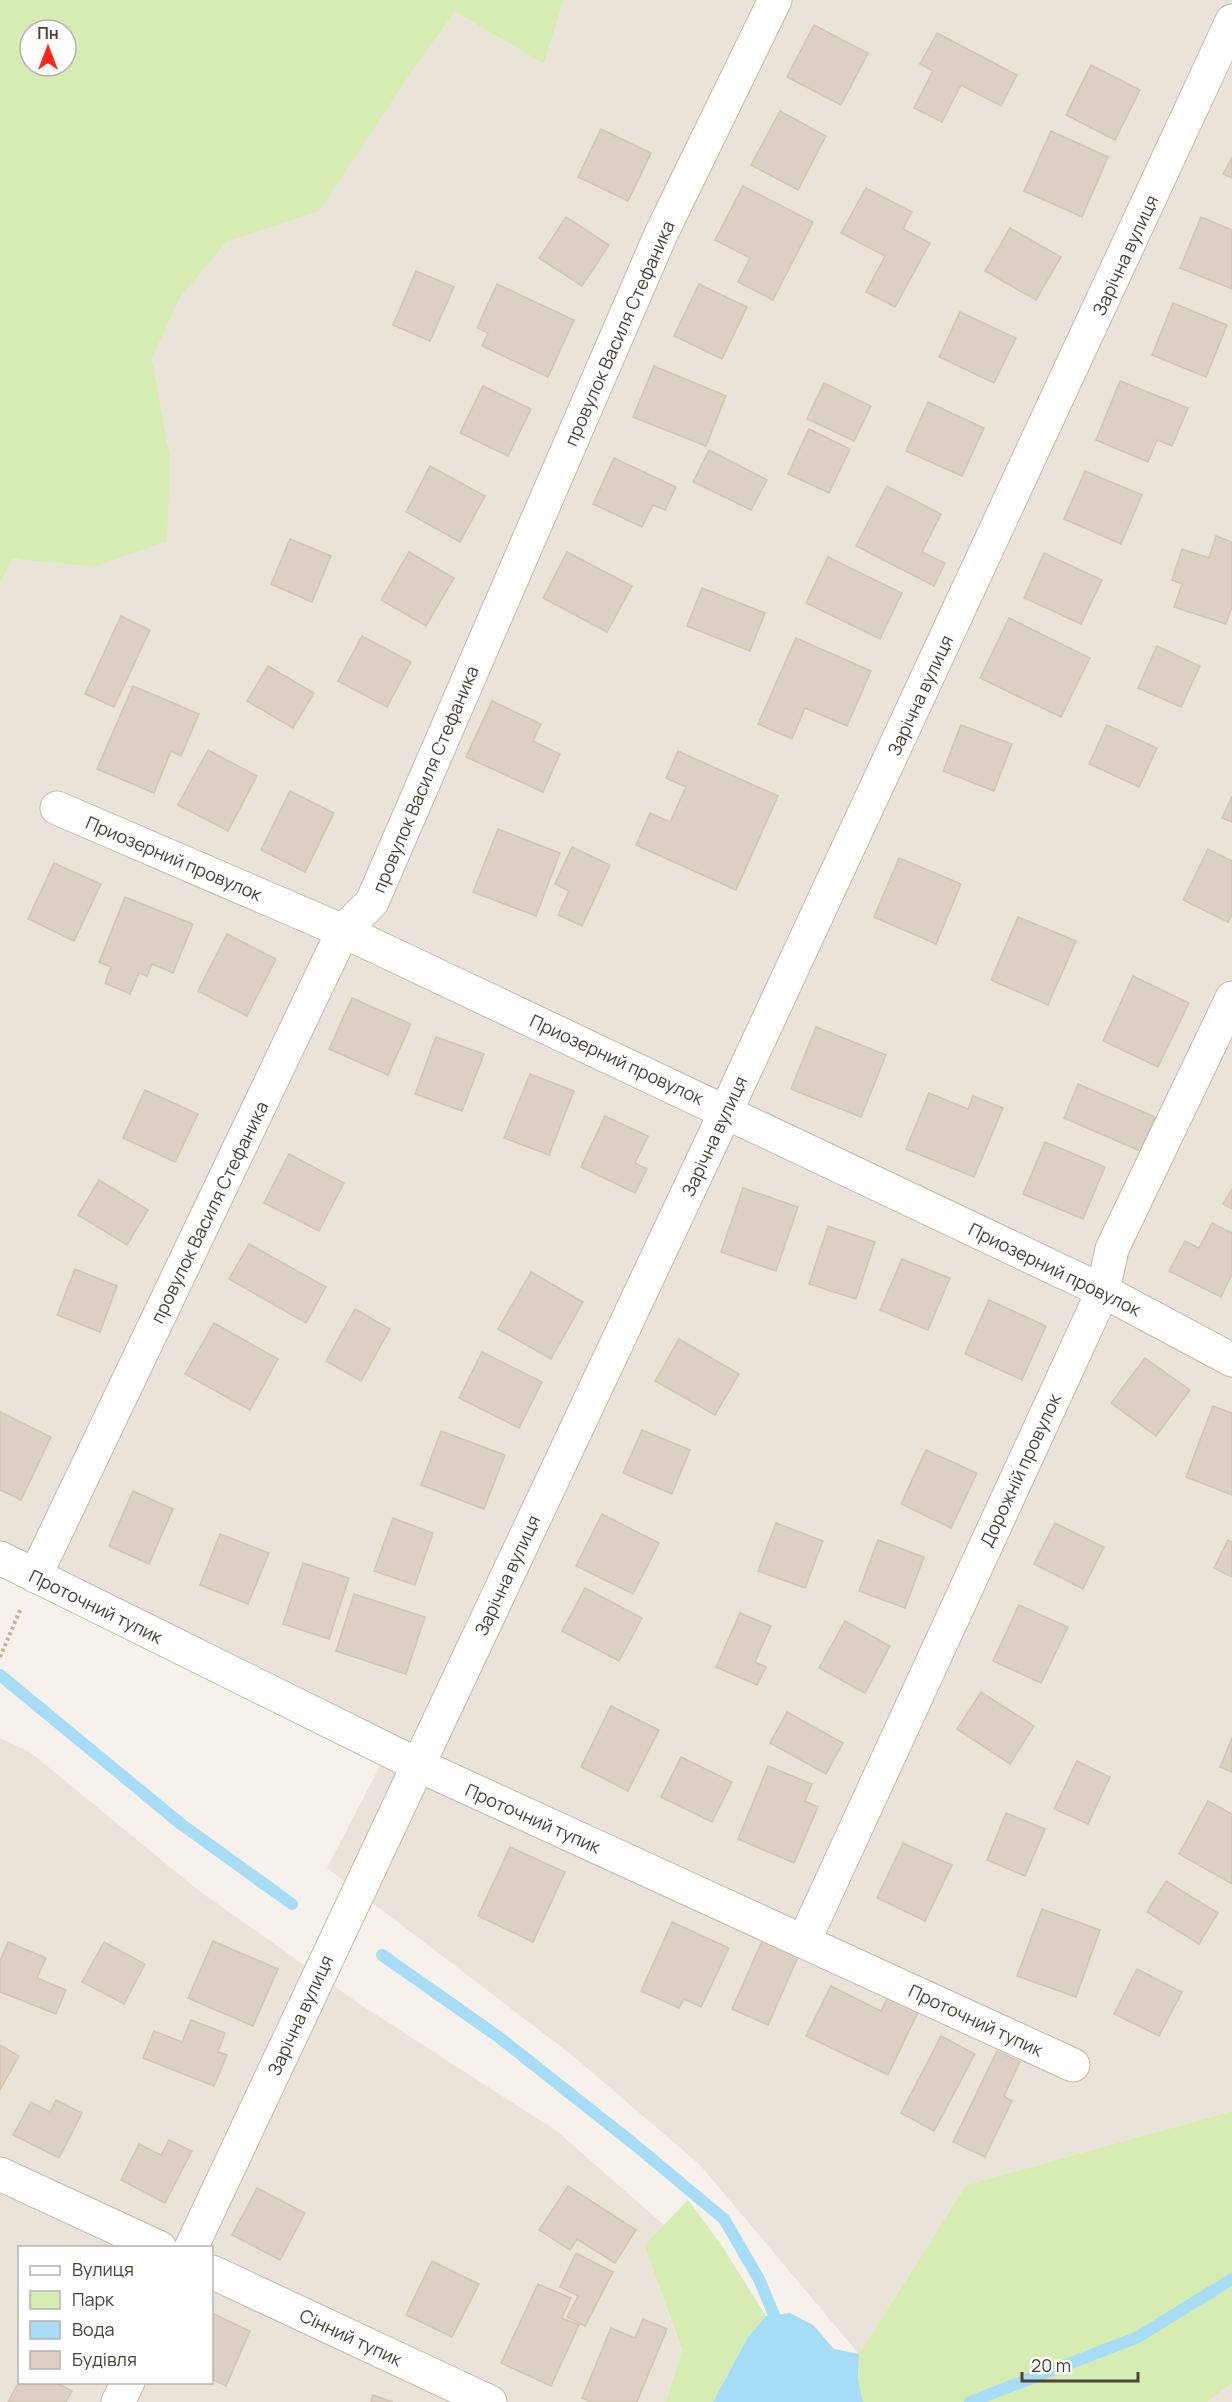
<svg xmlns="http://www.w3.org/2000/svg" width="1232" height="2402" font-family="Manrope,sans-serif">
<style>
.residential{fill:#eae3d9;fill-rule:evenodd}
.green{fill:#d7ecb2;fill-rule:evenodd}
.water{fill:#a6dcf5}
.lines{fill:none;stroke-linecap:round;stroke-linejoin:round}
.stream{stroke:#a6dcf5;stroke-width:12}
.building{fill:#dccfc3;stroke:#d4c4b2;stroke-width:1.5}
.minor-casing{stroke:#c3b9ad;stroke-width:35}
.path{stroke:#c5b39d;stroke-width:4;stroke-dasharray:3 3;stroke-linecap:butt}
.minor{stroke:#fff;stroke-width:33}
.labels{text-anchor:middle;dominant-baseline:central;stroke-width:5;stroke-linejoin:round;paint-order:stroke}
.street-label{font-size:18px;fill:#4b4238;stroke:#fff}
</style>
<rect width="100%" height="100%" fill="#f6f2eb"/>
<g class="residential">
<path d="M564,0H1232V2111L966,2185L859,2354L700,2165L573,2056L327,1868L396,1735L75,1589L0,1549V583L13,559L93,567L170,456L152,359L180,298L227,240L320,211L415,67L455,12L544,64Z"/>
<path d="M0,1738L30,1752L198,1890L361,2005L558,2132L664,2225L644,2245L682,2351L666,2402H0ZM20,2248H212V2382H20Z"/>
<path d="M1232,2383V2402H1208Z"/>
</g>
<g class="green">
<path d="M0,0H564L544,64L455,12L415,67L320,211L227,241L180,298L152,359L170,456L167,541L93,567L13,559L0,583ZM30,30H66V66H30Z"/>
<path d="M1232,2111V2383L1208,2402H863L858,2379L859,2354L966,2185Z"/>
<path d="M688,2200L720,2243L766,2316L748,2337L713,2402H666L682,2350L644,2245Z"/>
</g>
<path class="water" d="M790,2313L813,2325L834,2349L859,2354L858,2379L863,2402H713L748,2337L766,2316Z"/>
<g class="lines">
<g class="stream">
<path d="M0,1675L181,1824L292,1904"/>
<path d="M382,1955L500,2038L634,2144L724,2219L759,2279L774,2315"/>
<path d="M970,2402L1138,2337L1232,2279"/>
</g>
</g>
<g class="building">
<path d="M814,25L868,53L841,105L787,77Z"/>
<path d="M937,33L1017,75L1001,106L961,85L942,122L914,108L933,71L920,64Z"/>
<path d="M1091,65L1140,90L1115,140L1066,115Z"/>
<path d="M780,111L826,136L798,190L751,165Z"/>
<path d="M601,129L651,153L628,201L578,177Z"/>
<path d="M1051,131L1108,157L1082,217L1024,191Z"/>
<path d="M1232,157V178L1223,174Z"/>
<path d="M743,186L813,222L773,300L738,282L750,258L715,240Z"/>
<path d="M866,188L912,212L903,229L930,243L895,307L866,292L885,256L841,233Z"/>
<path d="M566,217L609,245L582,286L539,258Z"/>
<path d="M1201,217L1232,230V289L1180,268Z"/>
<path d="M1010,228L1061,257L1036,300L985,271Z"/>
<path d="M416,271L454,287L430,341L393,325Z"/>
<path d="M497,284L574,320L548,377L482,346L488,333L477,328Z"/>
<path d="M699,284L747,307L722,359L674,336Z"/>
<path d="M1173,303L1227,325L1206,377L1152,355Z"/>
<path d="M960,312L1016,338L994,383L939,357Z"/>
<path d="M654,366L726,396L706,446L633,417Z"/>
<path d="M1120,381L1188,408L1172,446L1157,440L1148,462L1096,440Z"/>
<path d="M824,383L871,406L854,441L807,419Z"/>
<path d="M483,386L531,409L508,456L460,433Z"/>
<path d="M928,402L984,428L962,476L906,451Z"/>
<path d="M809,429L850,449L829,493L788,474Z"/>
<path d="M709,450L767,480L751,510L693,482Z"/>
<path d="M614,458L676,487L665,510L653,505L642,527L593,504Z"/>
<path d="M430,466L485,496L460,542L406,512Z"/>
<path d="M1085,471L1142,495L1121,544L1064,519Z"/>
<path d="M887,486L941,514L922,552L945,563L934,586L856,546Z"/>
<path d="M1216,536L1232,542V606L1226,624L1174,607L1182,584L1172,580L1182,549L1209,558Z"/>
<path d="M290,539L331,556L312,602L271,584Z"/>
<path d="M409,552L454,578L426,626L381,600Z"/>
<path d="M567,552L632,586L607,632L543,598Z"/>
<path d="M1044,553L1102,580L1081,624L1024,598Z"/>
<path d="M828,557L902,593L880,639L806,603Z"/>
<path d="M702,588L765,613L750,651L687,626Z"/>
<path d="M121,616L150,630L114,707L85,694Z"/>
<path d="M1009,618L1090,658L1061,717L980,678Z"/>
<path d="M362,636L411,662L387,707L338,681Z"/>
<path d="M796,638L871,671L847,726L805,708L792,739L758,724Z"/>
<path d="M1157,646L1200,666L1181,707L1138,688Z"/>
<path d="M268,666L314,693L293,728L247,701Z"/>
<path d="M133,686L199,714L181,756L171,751L154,793L97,769Z"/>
<path d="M492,701L541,724L533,741L560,754L543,792L466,757Z"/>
<path d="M961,725L1012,744L994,791L943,771Z"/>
<path d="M1107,725L1157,748L1139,787L1089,764Z"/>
<path d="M208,750L257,776L228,831L178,805Z"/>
<path d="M678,751L778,796L736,890L636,845L650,813L670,822L686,787L666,778Z"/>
<path d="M290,791L334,813L305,872L261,850Z"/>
<path d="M1232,796V822L1222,818Z"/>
<path d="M498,829L560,853L536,916L473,892Z"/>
<path d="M572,847L610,865L582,926L558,915L569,891L555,884Z"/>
<path d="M1208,849L1232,861V914L1228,922L1183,900Z"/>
<path d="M899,858L961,884L936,944L874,917Z"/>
<path d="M54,863L101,884L74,941L28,919Z"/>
<path d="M125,897L193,924L173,973L152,964L147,976L139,973L130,994L105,983L111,967L99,962Z"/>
<path d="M1018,917L1076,941L1048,1005L991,980Z"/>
<path d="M227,934L276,959L247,1016L198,991Z"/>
<path d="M1133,976L1189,1003L1158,1067L1103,1041Z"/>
<path d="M352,998L411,1024L388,1075L329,1049Z"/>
<path d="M816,1027L886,1055L861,1117L791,1089Z"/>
<path d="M436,1037L484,1054L462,1111L415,1094Z"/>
<path d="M530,1074L574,1091L549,1155L504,1138Z"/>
<path d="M1078,1084L1155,1117L1140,1151L1064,1118Z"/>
<path d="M145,1090L198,1114L175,1162L123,1138Z"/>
<path d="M929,1093L968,1109L973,1096L1003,1108L974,1177L906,1149Z"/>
<path d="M605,1116L648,1136L635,1163L647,1169L635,1193L581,1167Z"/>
<path d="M1045,1142L1105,1167L1083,1219L1023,1194Z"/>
<path d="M289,1154L344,1183L319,1231L264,1203Z"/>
<path d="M99,1180L148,1210L127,1245L78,1215Z"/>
<path d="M743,1188L798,1207L776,1271L721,1252Z"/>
<path d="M1232,1189V1209L1223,1204Z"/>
<path d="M1212,1223L1232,1233V1274L1221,1297L1169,1271L1185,1241L1199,1248Z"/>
<path d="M828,1226L875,1242L856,1299L809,1284Z"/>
<path d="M249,1244L326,1287L306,1323L229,1279Z"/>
<path d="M902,1259L950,1278L928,1330L880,1310Z"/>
<path d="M75,1269L117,1286L100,1332L57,1315Z"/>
<path d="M531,1272L583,1302L551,1359L498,1329Z"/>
<path d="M989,1300L1046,1326L1022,1380L965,1354Z"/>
<path d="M355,1309L390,1329L361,1381L326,1361Z"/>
<path d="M214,1323L278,1359L250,1410L185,1374Z"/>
<path d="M679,1339L739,1374L715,1415L655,1381Z"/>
<path d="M482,1352L542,1382L519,1428L459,1398Z"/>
<path d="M1145,1358L1190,1390L1156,1436L1111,1403Z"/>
<path d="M1213,1406L1232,1413V1495L1186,1477Z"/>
<path d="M0,1412L51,1437L21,1500L0,1490Z"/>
<path d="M642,1430L690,1450L672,1494L623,1473Z"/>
<path d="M441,1431L505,1455L484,1509L421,1485Z"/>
<path d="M926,1450L977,1473L951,1528L901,1504Z"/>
<path d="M133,1491L173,1509L149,1564L109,1546Z"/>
<path d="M602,1514L659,1543L633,1594L576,1566Z"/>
<path d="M393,1518L433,1533L415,1585L374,1571Z"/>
<path d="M776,1523L823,1541L805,1588L758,1571Z"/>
<path d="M1055,1523L1104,1547L1083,1589L1034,1564Z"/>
<path d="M220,1534L269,1553L248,1604L200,1585Z"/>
<path d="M878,1540L924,1557L905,1608L859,1591Z"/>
<path d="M1228,1540L1232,1542V1577L1214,1568Z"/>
<path d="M303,1563L349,1578L329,1639L283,1624Z"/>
<path d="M585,1588L642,1618L619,1661L562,1631Z"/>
<path d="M354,1594L425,1617L406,1674L336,1651Z"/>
<path d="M1019,1605L1068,1627L1041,1683L993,1661Z"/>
<path d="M740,1613L771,1626L755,1662L766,1667L757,1685L716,1667Z"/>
<path d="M845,1621L890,1646L865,1693L819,1668Z"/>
<path d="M981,1692L1034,1726L1010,1764L957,1729Z"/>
<path d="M611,1706L659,1730L628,1791L581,1767Z"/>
<path d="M787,1712L843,1743L826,1774L770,1743Z"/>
<path d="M1232,1738V1772L1220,1767Z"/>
<path d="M681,1757L732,1782L712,1822L661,1797Z"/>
<path d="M1077,1761L1110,1777L1088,1824L1054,1809Z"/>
<path d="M768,1766L812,1784L805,1801L818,1807L794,1863L738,1839Z"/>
<path d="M1208,1801L1232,1814V1884L1179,1854Z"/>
<path d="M1006,1813L1045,1829L1025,1876L987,1860Z"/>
<path d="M903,1843L952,1865L925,1921L877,1898Z"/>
<path d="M510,1847L565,1872L533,1942L478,1916Z"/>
<path d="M1166,1881L1218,1913L1199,1944L1147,1912Z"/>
<path d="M1042,1909L1100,1930L1076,1997L1017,1976Z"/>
<path d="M672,1922L729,1948L701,2007L684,1999L679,2008L641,1991Z"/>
<path d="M213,1941L278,1969L253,2026L188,1998Z"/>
<path d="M762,1941L798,1957L768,2025L732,2009Z"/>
<path d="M8,1942L46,1958L37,1978L66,1990L56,2014L0,1992V1961Z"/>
<path d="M104,1942L145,1964L124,2004L82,1982Z"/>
<path d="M1137,1969L1182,1992L1159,2036L1114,2014Z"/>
<path d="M831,1986L881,2011L887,1998L918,2012L888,2075L806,2036Z"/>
<path d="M191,2020L225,2033L218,2052L227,2055L214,2086L143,2058L154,2031L182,2042Z"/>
<path d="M941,2036L975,2054L934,2131L901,2113Z"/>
<path d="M0,2045L19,2056L0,2090Z"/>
<path d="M997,2051L1020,2062L1004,2096L1012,2101L985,2157L953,2142Z"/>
<path d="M56,2100L82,2113L59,2158L13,2135L31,2102L50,2112Z"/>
<path d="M169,2140L192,2151L165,2203L121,2180L139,2144L161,2155Z"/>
<path d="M568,2186L636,2230L615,2263L577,2239L570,2250L539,2230Z"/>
<path d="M257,2188L305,2213L280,2260L232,2235Z"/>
<path d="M576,2253L613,2272L585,2326L567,2317L578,2296L560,2287Z"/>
<path d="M432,2261L479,2284L452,2337L406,2315Z"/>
<path d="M538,2284L571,2298L562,2318L579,2325L551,2386L501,2363Z"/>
<path d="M212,2313L250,2331L226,2386L212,2379Z"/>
<path d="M643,2319L667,2329L637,2402H591L582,2398L611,2328L635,2338Z"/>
<path d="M20,2380V2382H55L72,2391L66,2402H8Z"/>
<path d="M373,2395L393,2402H371Z"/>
</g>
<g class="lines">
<defs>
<g id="minor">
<path d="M57,808L343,931L1103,1291L1232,1360"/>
<path d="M0,1558L418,1765L1073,2065"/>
<path d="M35,1576L343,931L372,902L661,234L775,0"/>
<path d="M804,1941L1103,1291L1112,1249L1232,998"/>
<path d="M0,2174L160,2248"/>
<path d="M191,2248L726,1111L1232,21"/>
<path d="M212,2272L490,2402"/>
<path d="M118,2402L128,2382"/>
</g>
</defs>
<use href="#minor" class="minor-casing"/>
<path class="path" d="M0,1657L21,1608"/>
<use href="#minor" class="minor"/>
</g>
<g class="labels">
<g class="street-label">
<text transform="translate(1125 255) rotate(-65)">Зарічна вулиця</text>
<text transform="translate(619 333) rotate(-66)">провулок Василя Стефаника</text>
<text transform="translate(920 695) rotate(-65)">Зарічна вулиця</text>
<text transform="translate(425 779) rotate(-67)">провулок Василя Стефаника</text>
<text transform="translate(174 858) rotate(23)">Приозерний провулок</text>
<text transform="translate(617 1059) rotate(25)">Приозерний провулок</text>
<text transform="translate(714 1136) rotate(-65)">Зарічна вулиця</text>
<text transform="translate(209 1212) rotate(-64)">провулок Василя Стефаника</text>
<text transform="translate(1055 1269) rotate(26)">Приозерний провулок</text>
<text transform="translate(1020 1470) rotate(-65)">Дорожній провулок</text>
<text transform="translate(507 1575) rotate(-65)">Зарічна вулиця</text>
<text transform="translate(96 1606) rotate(26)">Проточний тупик</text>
<text transform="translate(533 1818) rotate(24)">Проточний тупик</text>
<text transform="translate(300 2015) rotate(-65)">Зарічна вулиця</text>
<text transform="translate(976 2020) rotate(25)">Проточний тупик</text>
<text transform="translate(351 2337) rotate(25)">Сінний тупик</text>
</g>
</g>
<rect x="18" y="2246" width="195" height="138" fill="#ffffff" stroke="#b7b3af" stroke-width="1.5"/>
<rect x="30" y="2266" width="30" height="9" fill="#ffffff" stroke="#b7b3af" stroke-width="1.5"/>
<text x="72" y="2276" font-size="18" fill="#4b4238">Вулиця</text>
<rect x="30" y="2291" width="30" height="18" fill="#d7ecb2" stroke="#b7b3af" stroke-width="1.5"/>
<text x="72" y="2306" font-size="18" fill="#4b4238">Парк</text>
<rect x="30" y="2321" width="30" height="18" fill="#a6dcf5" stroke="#b7b3af" stroke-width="1.5"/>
<text x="72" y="2336" font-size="18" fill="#4b4238">Вода</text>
<rect x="30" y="2351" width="30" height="18" fill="#dccfc3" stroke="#b7b3af" stroke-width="1.5"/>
<text x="72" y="2366" font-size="18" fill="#4b4238">Будівля</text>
<g transform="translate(48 48)"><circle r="28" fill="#ffffff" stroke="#b7b3af" stroke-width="1.5"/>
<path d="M0-4.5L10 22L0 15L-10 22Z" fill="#ff2619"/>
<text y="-9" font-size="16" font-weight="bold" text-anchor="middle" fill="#4b4238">Пн</text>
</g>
<path d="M1022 2372v9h116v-9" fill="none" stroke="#4b4238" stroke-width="3"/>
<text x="1031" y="2372" font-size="18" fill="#4b4238" stroke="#ffffff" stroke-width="4.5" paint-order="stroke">20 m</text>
</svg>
